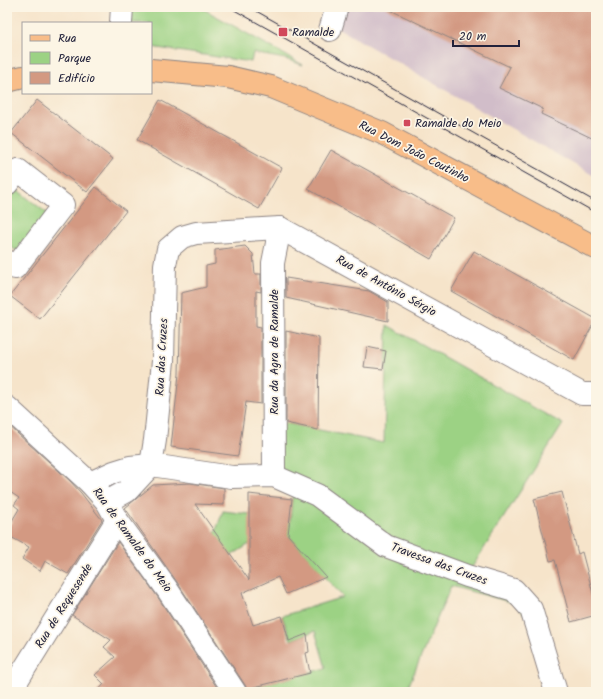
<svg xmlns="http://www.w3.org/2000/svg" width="603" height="699" font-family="Kalam,sans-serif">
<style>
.industrial{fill:#d1bdc9}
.green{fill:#9cd284;stroke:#5f7a60}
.building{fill:#d39982}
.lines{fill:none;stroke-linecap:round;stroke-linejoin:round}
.minor-casing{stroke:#8c8382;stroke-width:24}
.major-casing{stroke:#8c8382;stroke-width:24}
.minor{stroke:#fff;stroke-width:22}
.major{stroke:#f8bd89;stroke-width:22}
.tram{stroke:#22223b;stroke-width:1}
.poi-dot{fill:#d1495b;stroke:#fcf5e5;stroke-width:1.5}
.labels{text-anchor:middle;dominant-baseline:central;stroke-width:3.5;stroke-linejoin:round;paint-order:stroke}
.poi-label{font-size:12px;fill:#22223b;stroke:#fcf5e5;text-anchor:start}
.street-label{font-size:12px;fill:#22223b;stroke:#fcf5e5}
</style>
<rect width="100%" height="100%" fill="#fcf5e5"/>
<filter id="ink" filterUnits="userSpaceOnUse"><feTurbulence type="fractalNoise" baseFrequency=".025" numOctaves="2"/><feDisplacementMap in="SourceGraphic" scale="8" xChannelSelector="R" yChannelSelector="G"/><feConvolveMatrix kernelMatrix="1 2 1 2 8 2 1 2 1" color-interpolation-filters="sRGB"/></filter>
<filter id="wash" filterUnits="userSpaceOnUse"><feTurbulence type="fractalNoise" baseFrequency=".012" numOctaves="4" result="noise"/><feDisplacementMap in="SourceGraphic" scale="16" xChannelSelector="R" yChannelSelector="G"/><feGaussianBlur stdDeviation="0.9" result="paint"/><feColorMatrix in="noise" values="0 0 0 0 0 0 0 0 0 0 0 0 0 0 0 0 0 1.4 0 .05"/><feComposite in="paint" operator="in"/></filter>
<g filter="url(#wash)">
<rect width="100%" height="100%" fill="#f6e4ca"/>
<path class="industrial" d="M342,7H596V177L336,27Z"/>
<g class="green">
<path d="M131,7H200L303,65L285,59L253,53L251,62L151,47V23H130Z"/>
<path d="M16,189L48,214L18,252L7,244V201Z"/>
<path d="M387,325L563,424L469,572L386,546L514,590L527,617L514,603L451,586L406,692H242L241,691L326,668L315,631L291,640L282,616L343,597L279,525L226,559L214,536L223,511L249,514L271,520L290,522L292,499L295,485L274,476L280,422L384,443Z"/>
</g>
<g id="blocks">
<g class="building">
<path d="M384,7H596V140L541,114L543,109L499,88L510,67Z"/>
<path d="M37,100L113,159L87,192L11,133Z"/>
<path d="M160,100L282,168L259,209L137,140Z"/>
<path d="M331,150L454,218L431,259L308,189Z"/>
<path d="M96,187L126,211L40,319L10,296Z"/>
<path d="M245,246L253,254L255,274H261V292L256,291V326L261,327V404L246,402L238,456L171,447L179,374L181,293L206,287V266L215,264V250Z"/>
<path d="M474,251L596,319L574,360L451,291Z"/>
<path d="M286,278L369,291L388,302V321L286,298Z"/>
<path d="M286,331L319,338L318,430L286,423Z"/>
<path d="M367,347L386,351L383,369L364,367Z"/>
<path d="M7,424L70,481L81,493L102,520L68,574L45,561L40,571L22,559L29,547L7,535V529L19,509L14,505L19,498L7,490Z"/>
<path d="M190,483L224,488V505L195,504L249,580V494L292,499L288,535L326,577L286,594L278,577L242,593L253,625L282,616L289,641L307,634L309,652L306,653L310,673L247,689L245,685L177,582L125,508L153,485Z"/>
<path d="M562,492L578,554L582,552L596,605V615L571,622L555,560L550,561L534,499Z"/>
<path d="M118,542L157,596L220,692H97L104,684L95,675L115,657L104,647L111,640L72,615Z"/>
</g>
</g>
</g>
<g filter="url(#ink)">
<use href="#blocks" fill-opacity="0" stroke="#8c8382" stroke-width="1"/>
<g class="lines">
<defs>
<g id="minor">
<path d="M121,23L122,7"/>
<path d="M330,30L337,7"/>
<path d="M7,184L18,170L63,205L15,268L7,261"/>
<path d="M7,407L90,483L107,502L117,520L167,589L235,692"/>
<path d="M274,476L273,263L280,228"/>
<path d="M90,483L114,472L130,467L151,465L232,477L274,476L317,495L386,546L467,576L514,590L531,609L556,692"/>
<path d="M107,502L127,491L151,465L155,440L163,361L165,265L168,249L182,237L196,233L280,228L582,394H596"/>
<path d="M10,692L117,520"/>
</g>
<g id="major">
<path d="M151,70L228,77L271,87L382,133L596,248"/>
<path d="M7,81L23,77"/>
</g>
</defs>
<use href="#minor" class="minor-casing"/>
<use href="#major" class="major-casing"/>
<use href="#minor" class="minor"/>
<use href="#major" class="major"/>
<g class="tram">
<path d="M229,7L596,213"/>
<path d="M249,7L596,202"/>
</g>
</g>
</g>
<g class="poi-dot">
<rect x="278" y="27" width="10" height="10" rx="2"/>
<rect x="403" y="119" width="8" height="8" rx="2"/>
</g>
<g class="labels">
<g class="poi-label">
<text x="292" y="32">Ramalde</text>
<text x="415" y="123">Ramalde do Meio</text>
</g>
<g class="street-label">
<text transform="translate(414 152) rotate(27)">Rua Dom João Coutinho</text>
<text transform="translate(386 286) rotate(29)">Rua de António Sérgio</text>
<text transform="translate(274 352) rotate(-90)">Rua da Agra de Ramalde</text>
<text transform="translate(162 357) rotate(-87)">Rua das Cruzes</text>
<text transform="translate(132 540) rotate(54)">Rua de Ramalde do Meio</text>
<text transform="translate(439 564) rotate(20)">Travessa das Cruzes</text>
<text transform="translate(64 606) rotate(-58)">Rua de Requesende</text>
</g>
</g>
<rect width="603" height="699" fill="none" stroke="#fcf5e5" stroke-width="24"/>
<rect x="22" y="22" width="130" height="72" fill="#fcf5e5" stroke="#a5a1a1"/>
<rect x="30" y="35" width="20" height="6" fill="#f8bd89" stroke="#a5a1a1"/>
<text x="58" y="42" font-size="12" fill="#22223b">Rua</text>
<rect x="30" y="52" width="20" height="12" fill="#9cd284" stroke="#a5a1a1"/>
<text x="58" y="62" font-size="12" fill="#22223b">Parque</text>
<rect x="30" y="72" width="20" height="12" fill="#d39982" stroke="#a5a1a1"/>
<text x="58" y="82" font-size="12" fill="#22223b">Edifício</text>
<path d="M453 40v6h66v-6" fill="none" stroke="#22223b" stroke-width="2"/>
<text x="459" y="40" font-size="12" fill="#22223b" stroke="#fcf5e5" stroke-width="3" paint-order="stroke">20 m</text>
</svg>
